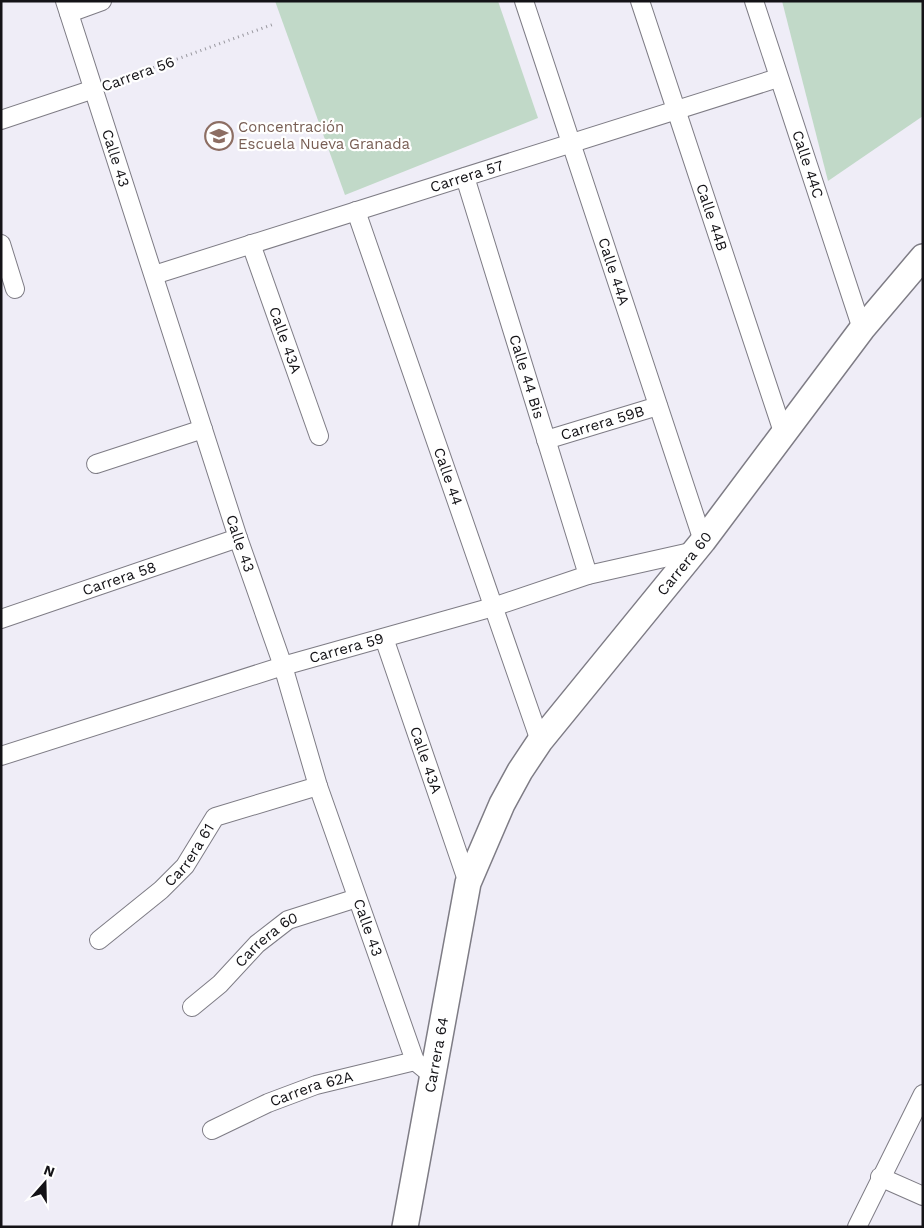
<svg xmlns="http://www.w3.org/2000/svg" width="924" height="1228" font-family="'Work Sans',sans-serif">
<style>
.green{fill:#c1d9c8}
.lines{fill:none;stroke-linecap:round;stroke-linejoin:round}
.street-casing{stroke:#7e7c85;stroke-width:20}
.secondary-casing{stroke:#7e7c85;stroke-width:28}
.path{stroke:#99989f;stroke-width:3;stroke-dasharray:1 4;stroke-linecap:butt}
.street{stroke:#fff;stroke-width:18}
.secondary{stroke:#fff;stroke-width:25}
.labels{text-anchor:middle;dominant-baseline:central;stroke-width:4.5;stroke-linejoin:round;paint-order:stroke}
.street-label{font-size:15px;fill:#141317;stroke:#fff}
.education-label{font-size:15px;fill:#785e54;stroke:#fff;text-anchor:start}
</style>
<rect width="100%" height="100%" fill="#efedf7"/>
<g class="green">
<path d="M275,1H498L538,118L345,195Z"/>
<path d="M782,1H923V116L828,181Z"/>
</g>
<g class="lines">
<defs>
<g id="street">
<path id="s1" d="M65,1L238,538L283,666L318,786L415,1061L432,1075"/>
<path id="s2" d="M524,1L703,541"/>
<path id="s3" d="M640,1L783,432"/>
<path id="s4" d="M754,1L862,329"/>
<path d="M69,13L102,1"/>
<path d="M1,120L94,89"/>
<path id="s5" d="M465,177L588,575"/>
<path id="s6" d="M356,211L540,741"/>
<path d="M1,244L15,289"/>
<path id="s7" d="M251,244L319,436"/>
<path id="s8" d="M154,275L778,78"/>
<path id="s9" d="M546,440L658,406"/>
<path d="M96,464L203,429"/>
<path id="s10" d="M1,619L238,538"/>
<path id="s11" d="M384,638L468,883"/>
<path id="s12" d="M1,756L283,666L493,607L588,575L695,551"/>
<path id="s13" d="M99,940L161,890L185,866L215,817L318,786"/>
<path id="s14" d="M192,1007L220,984L257,944L288,920L357,898"/>
<path id="s15" d="M212,1130L268,1103L316,1085L415,1061"/>
<path d="M880,1177L923,1196"/>
<path d="M857,1227L923,1094"/>
</g>
<g id="secondary">
<path id="s16" d="M405,1227L468,883L502,804L520,771L540,741L703,541L862,329L923,257"/>
</g>
</defs>
<use href="#street" class="street-casing"/>
<use href="#secondary" class="secondary-casing"/>
<path class="path" d="M111,83L274,24"/>
<use href="#street" class="street"/>
<use href="#secondary" class="secondary"/>
</g>
<defs>
<symbol id="school-ring" viewBox="-11 -11 22 22"><circle r="9.5" fill="#fff" stroke="#8d6e63" stroke-width="1.5"/><path d="M0-5L7-2L0 1L-7-2ZM-4 1L0 2.5L4 1V4Q0 6-4 4Z" fill="#8d6e63"/></symbol>
</defs>
<g fill-rule="evenodd">
<use href="#school-ring" x="203" y="120" width="32" height="32"/>
</g>
<g class="labels">
<g class="street-label">
<text transform="translate(138 74) rotate(-20)">Carrera 56</text>
<text stroke="none"><textPath href="#s1" startOffset="165">Calle 43</textPath></text>
<text stroke="none"><textPath href="#s4" startOffset="172">Calle 44C</textPath></text>
<text stroke="none"><textPath href="#s8" startOffset="328">Carrera 57</textPath></text>
<text stroke="none"><textPath href="#s3" startOffset="228">Calle 44B</textPath></text>
<text stroke="none"><textPath href="#s2" startOffset="285">Calle 44A</textPath></text>
<text stroke="none"><textPath href="#s7" startOffset="102">Calle 43A</textPath></text>
<text stroke="none"><textPath href="#s5" startOffset="209">Calle 44 Bis</textPath></text>
<text stroke="none"><textPath href="#s9" startOffset="59">Carrera 59B</textPath></text>
<text stroke="none"><textPath href="#s6" startOffset="281">Calle 44</textPath></text>
<text stroke="none"><textPath href="#s1" startOffset="570">Calle 43</textPath></text>
<text stroke="none"><textPath href="#s16" startOffset="738">Carrera 60</textPath></text>
<text stroke="none"><textPath href="#s10" startOffset="125">Carrera 58</textPath></text>
<text stroke="none"><textPath href="#s12" startOffset="362">Carrera 59</textPath></text>
<text stroke="none"><textPath href="#s11" startOffset="129">Calle 43A</textPath></text>
<text stroke="none"><textPath href="#s13" startOffset="125">Carrera 61</textPath></text>
<text stroke="none"><textPath href="#s1" startOffset="975">Calle 43</textPath></text>
<text stroke="none"><textPath href="#s14" startOffset="101">Carrera 60</textPath></text>
<text stroke="none"><textPath href="#s16" startOffset="175">Carrera 64</textPath></text>
<text stroke="none"><textPath href="#s15" startOffset="108">Carrera 62A</textPath></text>
</g>
<g class="education-label">
<text x="238" y="127">Concentración<tspan x="238" dy="17">Escuela Nueva Granada</tspan></text>
</g>
</g>
<rect width="924" height="1228" fill="none" stroke="#141317" stroke-width="5"/>
<g transform="translate(45 1183) rotate(20)" stroke="#ffffff" stroke-width="4" paint-order="stroke">
<path d="M0-4L9 19L0 12L-9 19Z" fill="#141317"/>
<text y="-8" font-size="14" font-weight="bold" text-anchor="middle" fill="#141317">N</text>
</g>
</svg>
